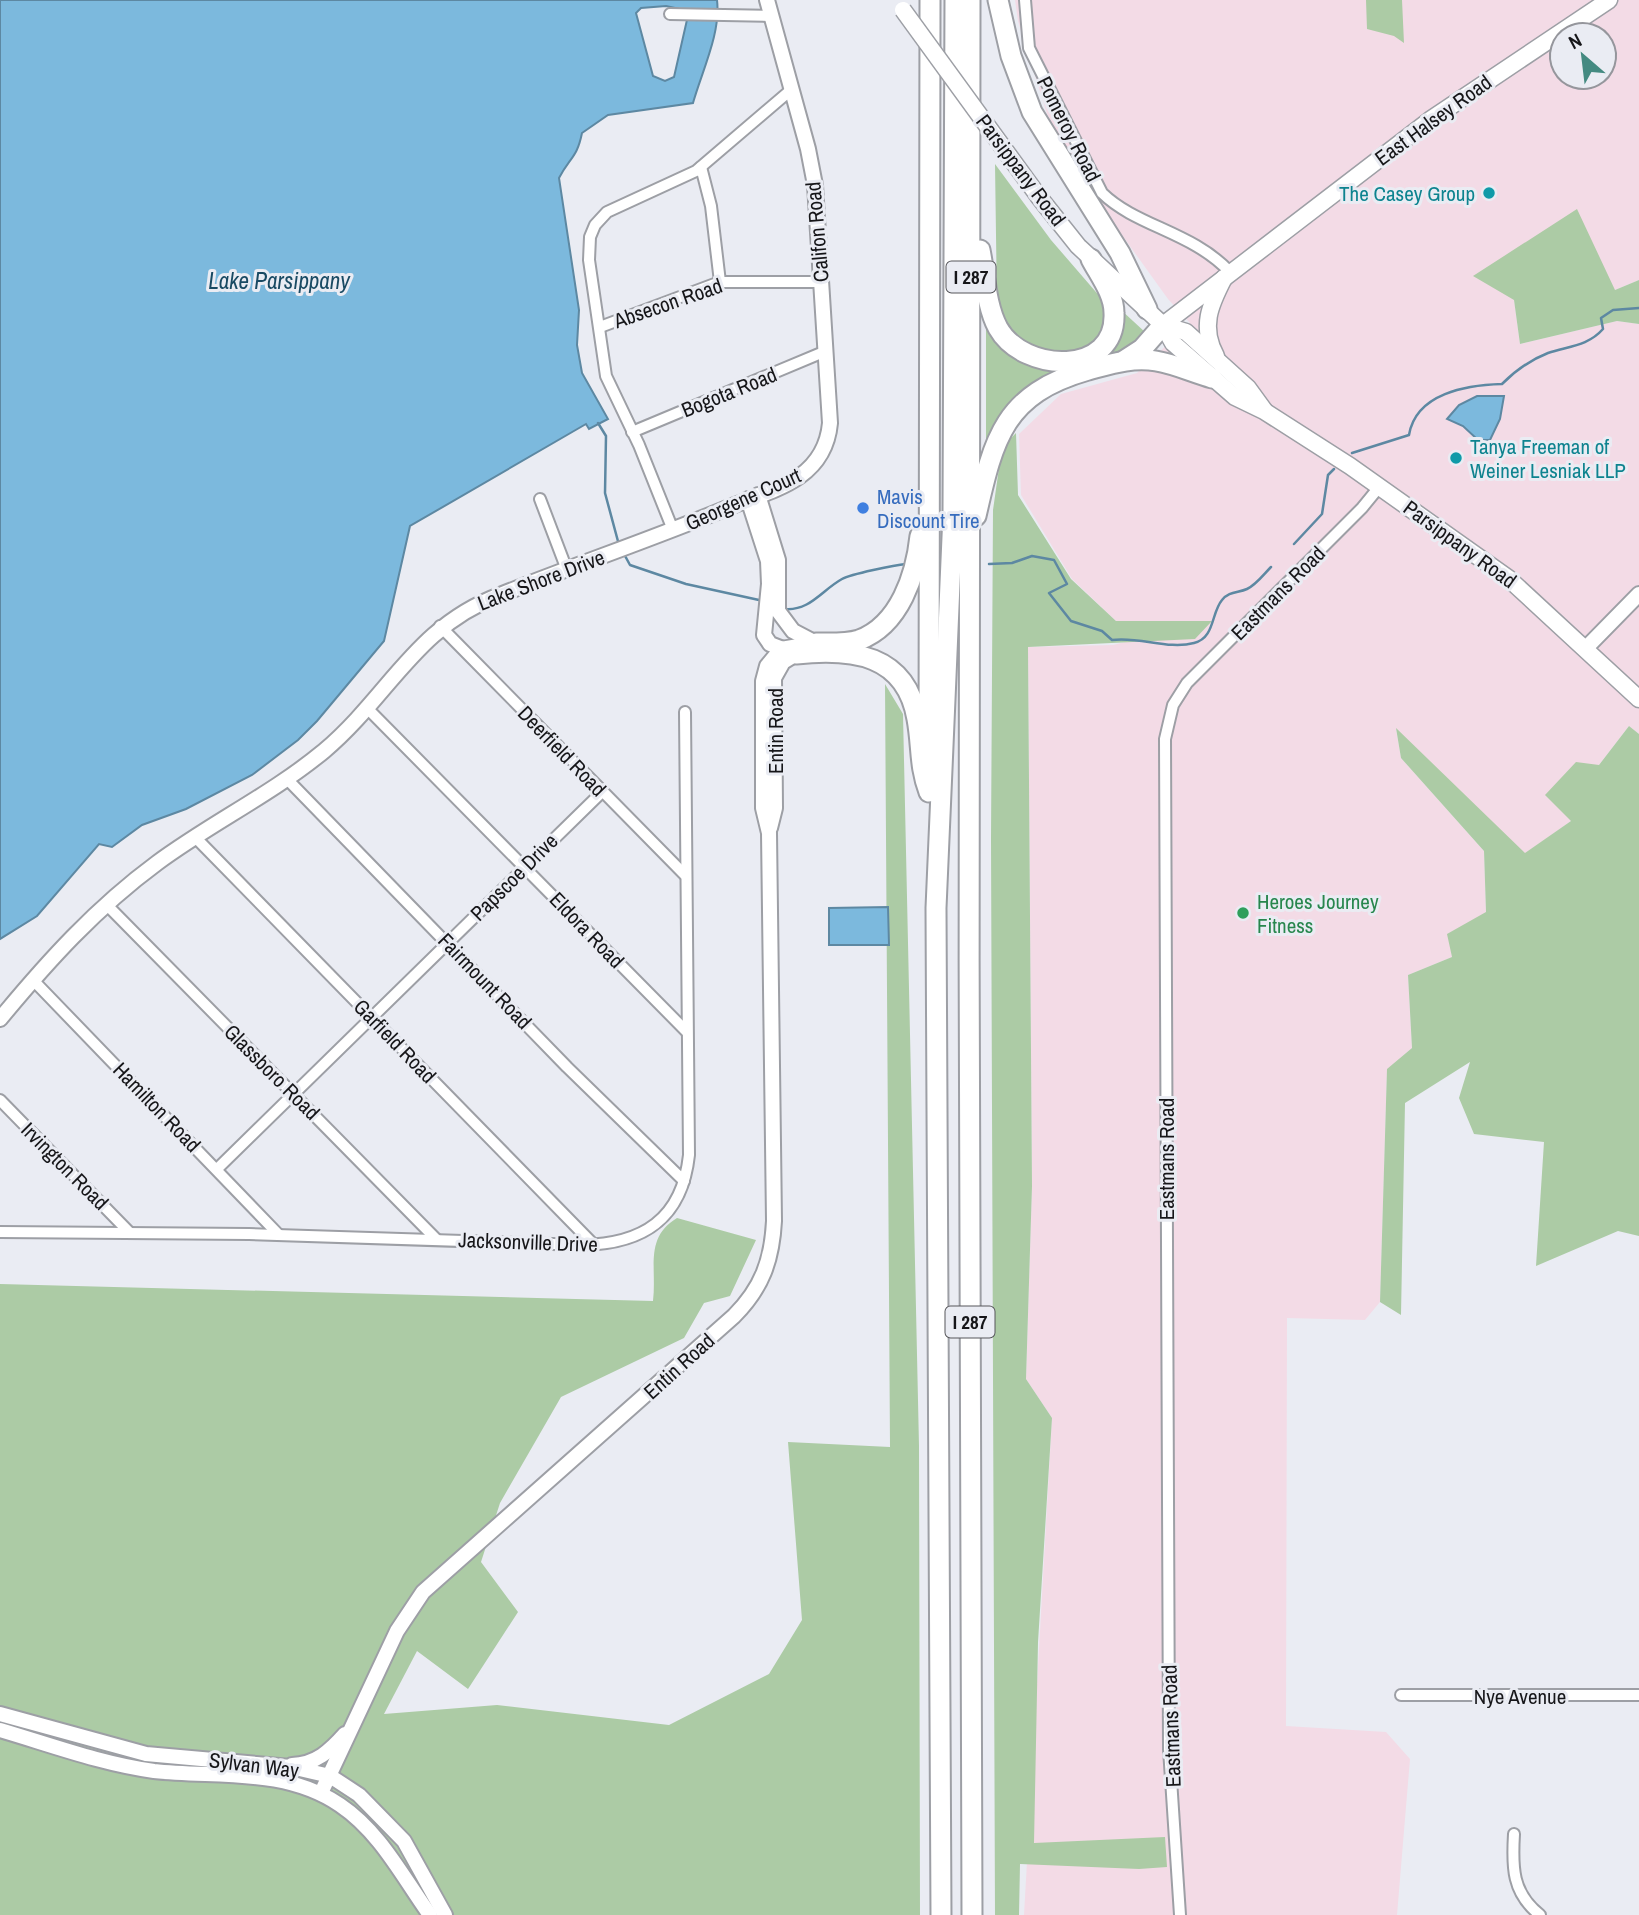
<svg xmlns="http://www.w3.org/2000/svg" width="1639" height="1915" font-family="'Archivo Narrow',sans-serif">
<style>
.commercial{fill:#f3dbe6;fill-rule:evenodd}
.green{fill:#accba5}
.water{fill:#7cb9dd;stroke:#5d88a2;stroke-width:2;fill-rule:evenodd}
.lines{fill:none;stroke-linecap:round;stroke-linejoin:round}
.stream{stroke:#5d88a2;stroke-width:2.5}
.minor-casing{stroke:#9d9fa5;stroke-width:14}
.tertiary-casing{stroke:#9d9fa5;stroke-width:18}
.secondary-casing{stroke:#9d9fa5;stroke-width:19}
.motorway-casing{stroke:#9d9fa5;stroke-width:23}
.minor{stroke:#fff;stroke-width:10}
.tertiary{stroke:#fff;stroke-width:14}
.secondary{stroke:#fff;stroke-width:16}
.motorway{stroke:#fff;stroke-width:19}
.secondary-bridge-casing{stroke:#9d9fa5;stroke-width:19;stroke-linecap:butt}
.secondary-bridge{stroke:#fff;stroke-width:16}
.culture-dot{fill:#0f9aa8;stroke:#eaecf3;stroke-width:2.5}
.shop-dot{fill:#3f7fe0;stroke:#eaecf3;stroke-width:2.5}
.leisure-dot{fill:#2e9e5b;stroke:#eaecf3;stroke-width:2.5}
.labels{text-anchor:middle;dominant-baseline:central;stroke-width:6;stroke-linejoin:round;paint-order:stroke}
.shield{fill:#eaecf3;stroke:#56565a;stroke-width:2}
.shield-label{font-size:19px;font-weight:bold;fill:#161619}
.street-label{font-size:21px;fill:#161619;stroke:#eaecf3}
.culture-label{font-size:21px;fill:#0d838f;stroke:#eaecf3;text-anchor:end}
.shop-label{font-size:21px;fill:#366cbe;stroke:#eaecf3;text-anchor:start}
.leisure-label{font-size:21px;fill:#27864d;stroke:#eaecf3;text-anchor:start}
.water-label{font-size:23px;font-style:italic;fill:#194a63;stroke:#eaecf3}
</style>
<rect width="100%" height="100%" fill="#eaecf3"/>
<path class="commercial" d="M1015,0H1639V280L1615,290L1514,300L1520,344L1617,321L1639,324V734L1629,726L1599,765L1571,821L1525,854L1396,729L1401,758L1484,851L1486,913L1448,934L1452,957L1408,975L1412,1048L1387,1070L1380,1302L1365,1320L1287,1318L1286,1726L1386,1732L1410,1759L1397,1915H1024L1052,1418L1026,1379L1032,1186L1028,647L1113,645L1211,621H1116L1072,579L1021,495L1019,434L1061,394L1137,373L1190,323L1168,299L1086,185L1047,114L1018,21ZM1562,35H1604V77H1562Z"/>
<g class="green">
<path d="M1366,0H1402L1404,43L1394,36L1367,29Z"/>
<path d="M995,164L1051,240L1102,299L1106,313L1103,328L1091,344L1082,349L1049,354L1012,335L997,305Z"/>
<path d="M1577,209L1615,290L1639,280V324L1617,321L1520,344L1514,300L1473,276Z"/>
<path d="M1120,309L1146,333L1128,350L1049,377L990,442L986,441V318L1000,339L1083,362Z"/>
<path d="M1016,433L1018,495L1071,579L1116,621H1212L1195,639L1028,647L1032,1186L1026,1379L1052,1418L1038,1642L1034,1843L1165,1837L1167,1867L1139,1869L1020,1864L1019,1915H995L991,839L993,510L1002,447Z"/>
<path d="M885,684L903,714L919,1446L920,1915H0V1284L653,1301C657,1268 644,1238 677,1218L756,1240L730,1296L704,1303L684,1338L561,1397L500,1503L481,1562L518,1612L468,1689L417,1651L384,1714L497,1705L669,1725L769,1674L802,1620L788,1442L890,1447Z"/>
<path d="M1629,726L1639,734V1236L1618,1231L1536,1266L1544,1142L1474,1134L1459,1098L1470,1062L1405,1103L1401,1315L1380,1302L1387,1069L1412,1048L1408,975L1452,957L1447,934L1486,912L1484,851L1401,758L1396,728L1525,853L1571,821L1545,795L1576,762L1599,765Z"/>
</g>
<g class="water">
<path d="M0,0H717C721,33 702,71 693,103L608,115L582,133C577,158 570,157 559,178L579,310L577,345L582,373L608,419L589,429L586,424L410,526L384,641L317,721L298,740L252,775L186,809L142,825L112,847L99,844L37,916L0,939ZM666,6L689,11L674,77L665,81L653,76L636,13L641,8Z"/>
<path d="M1477,396H1504L1500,419L1490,440H1478L1463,426L1447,419L1459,405Z"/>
<path d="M888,907L889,945H829V908Z"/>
</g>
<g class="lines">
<g class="stream">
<path d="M598,423L606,436L605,493L619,545"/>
<path d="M1352,453L1409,435C1416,393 1467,385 1502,384C1516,370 1530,360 1548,353C1569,346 1588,346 1603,329L1601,318L1613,310L1639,308"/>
<path d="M1294,544L1322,514L1328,475L1334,469"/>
<path d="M624,554L630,565L686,584L759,600"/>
<path d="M989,564L1012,563L1032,556L1054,560L1067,584L1049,593L1071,621L1102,631L1112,640C1139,636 1168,650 1194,643C1215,638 1211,613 1222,600C1229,591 1238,593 1247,589C1256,585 1264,574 1271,567"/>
<path d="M785,609C810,611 822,590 842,579C851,574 895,565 906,564"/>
</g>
<defs>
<g id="minor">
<path d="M1025,0L1029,48L1102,193C1137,227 1191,231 1230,272"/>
<path d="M670,14L772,16"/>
<path d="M701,167L711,206L720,282"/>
<path d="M600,327L720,282H822"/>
<path d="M632,432L826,351"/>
<path d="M540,499L567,570"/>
<path d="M673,530L639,445L606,376L589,260L590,237L595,225L607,212L696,171L792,89"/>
<path d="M440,626L685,875"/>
<path d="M368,709L687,1032"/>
<path d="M287,779L567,1067L684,1181"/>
<path d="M196,838L594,1245"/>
<path d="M106,904L437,1240"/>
<path d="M33,980L279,1235"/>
<path d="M0,1100L130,1233"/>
<path d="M217,1169L602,792"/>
<path d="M0,1232L249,1234L582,1245C642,1244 682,1220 689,1155L685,712"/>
<path d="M1401,1695H1639"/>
<path d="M1514,1834C1512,1867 1512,1893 1540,1915"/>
<path d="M1180,1915L1169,1749L1165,739L1173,705L1187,683L1362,508L1380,486"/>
</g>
<g id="tertiary">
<path d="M758,495L778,560V611L793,631L814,642"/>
<path d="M748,499L768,561L769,584L764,635L770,644L788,651"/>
<path d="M1586,648L1639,594"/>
<path d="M770,828L775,808L774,678L783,662L796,654"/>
<path d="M0,1019C48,961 96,908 157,863C211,823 272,794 324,751C390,695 415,627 500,595C575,565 652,539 727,508C751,498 779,491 800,476C818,463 828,445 830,423L815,185L808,149L767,0"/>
<path d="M0,1714L146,1754L291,1767L330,1776L359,1795L404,1841L445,1915"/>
<path d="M0,1730C51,1745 102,1764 154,1771C217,1778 284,1767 340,1805C380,1832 402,1876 430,1915"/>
<path d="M292,1765C316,1764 330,1751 345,1734"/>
<path d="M321,1793L397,1631L423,1592L734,1316C762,1288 772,1260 774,1221L769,833L763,808V681L767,666L781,649L816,643"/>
</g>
<g id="secondary">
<path d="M1039,197L1078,246L1163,325L1173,343L1235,397L1264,411L1350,466L1508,578L1639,699"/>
<path d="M1163,325L1430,120L1609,0"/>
<path d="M1163,325L1186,332L1248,388L1264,410"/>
<path d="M1216,356C1200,327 1210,305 1224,278"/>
</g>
<g id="motorway">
<path d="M970,0C968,638 969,1277 972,1915"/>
<path d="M998,0L1011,56L1032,112L1120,253L1147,309"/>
<path d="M980,250C985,274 986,306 998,328C1024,374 1117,376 1114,313C1114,294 1100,276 1091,259"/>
<path d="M1125,360L1142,349L1163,325"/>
<path d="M976,516C994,437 1004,394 1088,370C1111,364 1132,357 1156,361C1175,364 1194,373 1212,378"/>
<path d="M816,643C830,643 846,644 859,640C900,625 916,574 920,536"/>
<path d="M796,654C852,648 906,654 917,719C922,746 919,766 929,792"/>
<path d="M929,771L930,0"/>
<path d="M941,1915L936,908L953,514L955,0"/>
</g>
</defs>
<use href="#minor" class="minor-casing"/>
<use href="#tertiary" class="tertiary-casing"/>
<use href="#secondary" class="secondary-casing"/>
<use href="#motorway" class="motorway-casing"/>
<use href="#minor" class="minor"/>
<use href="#tertiary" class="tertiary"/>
<use href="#secondary" class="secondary"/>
<use href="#motorway" class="motorway"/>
<defs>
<path id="secondary-bridge" d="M903,10L1039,197"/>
</defs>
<use href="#secondary-bridge" class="secondary-bridge-casing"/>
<use href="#secondary-bridge" class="secondary-bridge"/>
</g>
<g class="culture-dot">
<circle cx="1489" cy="193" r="7"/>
<circle cx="1456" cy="458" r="7"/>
</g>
<circle class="shop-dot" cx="863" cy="508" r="7"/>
<circle class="leisure-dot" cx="1243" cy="913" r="7"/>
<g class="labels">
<g class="shield">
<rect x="946.5" y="261.5" width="49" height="31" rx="5"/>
<rect x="945.5" y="1306.5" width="49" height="31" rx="5"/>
</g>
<g class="shield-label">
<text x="971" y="277">I 287</text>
<text x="970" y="1322">I 287</text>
</g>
<g class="street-label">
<text transform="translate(1433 120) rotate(-36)">East Halsey Road</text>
<text transform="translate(1069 129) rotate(63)">Pomeroy Road</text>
<text transform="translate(1021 170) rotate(53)">Parsippany Road</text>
<text transform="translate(817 232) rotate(-95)">Califon Road</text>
<text transform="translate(668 303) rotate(-19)">Absecon Road</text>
<text transform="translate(729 392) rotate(-22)">Bogota Road</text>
<text transform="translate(743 499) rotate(-24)">Georgene Court</text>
<text transform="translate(1460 544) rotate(36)">Parsippany Road</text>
<text transform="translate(541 580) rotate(-21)">Lake Shore Drive</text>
<text transform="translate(1278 593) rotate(-45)">Eastmans Road</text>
<text transform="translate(775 731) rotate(-90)">Entin Road</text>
<text transform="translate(562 751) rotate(46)">Deerfield Road</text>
<text transform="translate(514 877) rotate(-45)">Papscoe Drive</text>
<text transform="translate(587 930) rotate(46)">Eldora Road</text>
<text transform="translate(485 981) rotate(46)">Fairmount Road</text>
<text transform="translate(395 1041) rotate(46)">Garfield Road</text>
<text transform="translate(272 1072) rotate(45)">Glassboro Road</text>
<text transform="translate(157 1107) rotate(46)">Hamilton Road</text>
<text transform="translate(1166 1159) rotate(-90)">Eastmans Road</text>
<text transform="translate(65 1166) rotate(45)">Irvington Road</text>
<text transform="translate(528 1242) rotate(2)">Jacksonville Drive</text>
<text transform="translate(679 1366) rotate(-42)">Entin Road</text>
<text x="1520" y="1696">Nye Avenue</text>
<text transform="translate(1171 1726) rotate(-92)">Eastmans Road</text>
<text transform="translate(254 1765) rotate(7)">Sylvan Way</text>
</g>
<g class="culture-label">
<text x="1475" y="193">The Casey Group</text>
<text x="1470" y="446" text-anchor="start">Tanya Freeman of<tspan x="1470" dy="24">Weiner Lesniak LLP</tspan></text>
</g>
<g class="shop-label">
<text x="877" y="496">Mavis<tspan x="877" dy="24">Discount Tire</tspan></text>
</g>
<g class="leisure-label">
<text x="1257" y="901">Heroes Journey<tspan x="1257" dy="24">Fitness</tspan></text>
</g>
<g class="water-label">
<text x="279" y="280">Lake Parsippany</text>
</g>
</g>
<g transform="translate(1583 56) rotate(332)"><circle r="33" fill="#eaecf3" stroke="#95969c" stroke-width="2"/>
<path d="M0-5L12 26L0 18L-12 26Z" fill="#448a81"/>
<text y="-10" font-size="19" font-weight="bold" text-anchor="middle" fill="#161619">N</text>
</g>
</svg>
